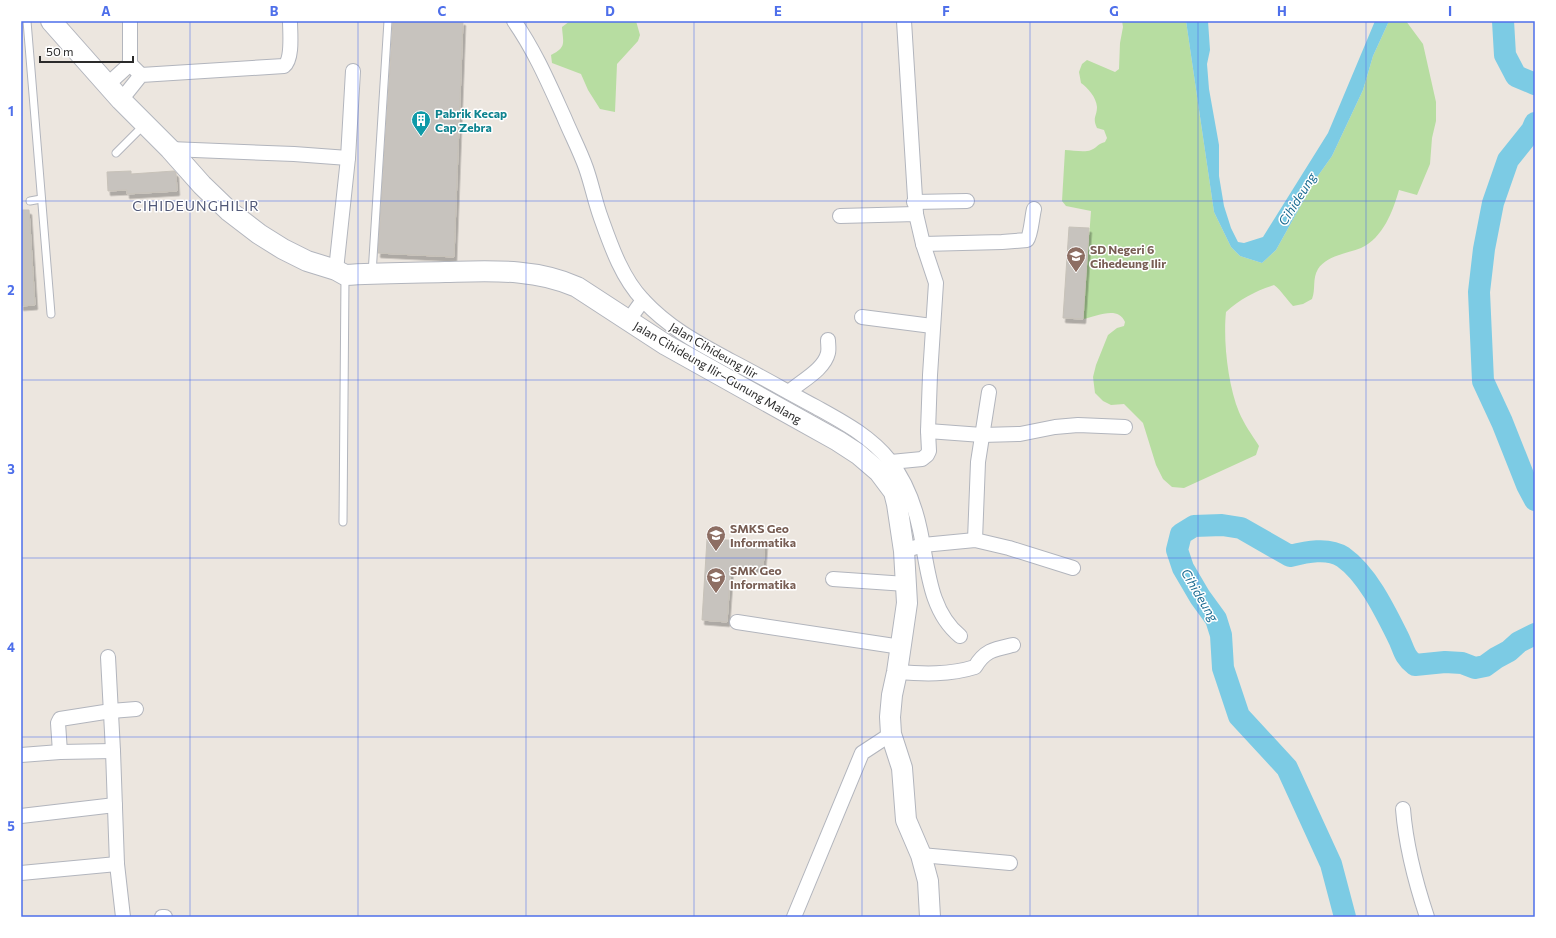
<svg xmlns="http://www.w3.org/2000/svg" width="1556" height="938" font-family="Commissioner,sans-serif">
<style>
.green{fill:#b7dda1}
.water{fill:#7ccbe4}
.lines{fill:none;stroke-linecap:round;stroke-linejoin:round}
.river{stroke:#7ccbe4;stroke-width:22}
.building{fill:#c7c3be;stroke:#c7c2b9;filter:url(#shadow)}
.service-casing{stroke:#b2b5bd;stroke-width:9}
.minor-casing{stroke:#b2b5bd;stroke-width:16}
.secondary-casing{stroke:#b2b5bd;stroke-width:22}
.service{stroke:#fff;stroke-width:7}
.minor{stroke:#fff;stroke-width:14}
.secondary{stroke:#fff;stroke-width:20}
.grid{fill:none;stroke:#4e6fea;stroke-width:1;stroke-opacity:0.55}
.labels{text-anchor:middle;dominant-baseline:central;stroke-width:3;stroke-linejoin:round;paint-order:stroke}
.culture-label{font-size:12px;font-weight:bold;fill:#0d838f;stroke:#fff;text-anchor:start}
.education-label{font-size:12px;font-weight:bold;fill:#785e54;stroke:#fff;text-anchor:start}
.street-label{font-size:12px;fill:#2b2b2b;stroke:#fff}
.water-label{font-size:13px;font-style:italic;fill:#1a6b91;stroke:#fff}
.quarter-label{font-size:14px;letter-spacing:1px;fill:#505878;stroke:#fff}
.neatline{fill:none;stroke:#4e6fea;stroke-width:1.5}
.grid-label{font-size:13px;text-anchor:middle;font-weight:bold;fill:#4e6fea}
</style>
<defs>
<filter id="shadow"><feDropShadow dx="2.5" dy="4.5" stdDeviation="0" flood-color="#0004"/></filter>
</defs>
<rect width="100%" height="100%" fill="#ece6df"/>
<g class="green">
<path d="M570,21H636L640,35L638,41L617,64L615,112L600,109L588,90L581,74L552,63L551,55C567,47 563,43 562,27Z"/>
<path d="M1122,21H1186L1214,212L1231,247L1240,256L1262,263L1276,250L1315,180L1332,156L1363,90L1373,56L1389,21H1406L1423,44L1436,102V121L1432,138L1430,164L1417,195L1399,190C1393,211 1383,238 1361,248C1348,253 1326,256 1318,269C1312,279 1316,289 1312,299L1303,304L1293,306C1286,299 1282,291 1274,285C1255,291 1240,299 1226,312C1223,341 1228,385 1239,412C1244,424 1252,435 1259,446L1256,455L1184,488L1172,487L1163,479L1156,465L1143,423L1124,404L1111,405L1103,401L1095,393L1093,377L1096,365L1108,335L1117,328L1124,326L1125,322C1118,305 1096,317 1083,319L1091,211L1066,206L1062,201L1065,150C1073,150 1084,153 1091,150C1098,147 1096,145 1105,142L1107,138L1104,130L1097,128C1092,118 1097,116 1097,107C1096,97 1088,88 1081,83L1079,72L1082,64L1087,60L1115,72L1119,69L1120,43L1123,27Z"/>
</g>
<path class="water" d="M1186,21H1208L1210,50L1207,64L1209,89L1219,145V176L1224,206L1231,228L1238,242L1244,243L1263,237L1328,133L1375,21H1389L1373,56L1363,90L1332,156L1315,180L1276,250L1262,263L1240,256L1231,247L1214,212Z"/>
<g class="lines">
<g class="river">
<path d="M1503,21L1505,55L1516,76L1535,84"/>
<path d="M1535,123L1532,130L1508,160L1493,203L1484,249L1479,292L1483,381L1502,422L1527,485L1535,500"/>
<path d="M1345,917L1331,864L1287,768L1239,716L1223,668L1221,635L1216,619L1200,597L1183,568L1177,550L1181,534L1194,526L1222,525L1241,528L1290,556C1306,552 1328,547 1343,557C1367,574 1384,609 1397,635C1404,648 1403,656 1415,665L1445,662L1462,663L1475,668L1485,666L1496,658L1509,651L1519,642L1535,634"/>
</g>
</g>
<g class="building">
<path d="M393,21H463L454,257L378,253Z"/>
<path d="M131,171V174L174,171L176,173L177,191L127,194V190L108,191L107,172Z"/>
<path d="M21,210H29L35,305L21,306Z"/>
<path d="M1069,227L1089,228L1083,319L1063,318Z"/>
<path d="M707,539L765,542L763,568L731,566L727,622L702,620Z"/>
</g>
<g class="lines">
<defs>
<g id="service">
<path d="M27,21L51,314"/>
<path d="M116,153L144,125"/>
<path d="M30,201L41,199"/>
<path d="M372,274L388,21"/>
<path d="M343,522L345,277"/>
</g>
<g id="minor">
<path d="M130,21V64L141,75"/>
<path d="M514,21C535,51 549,84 564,117C571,134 580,151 586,168C592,185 595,202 601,218C611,246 622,278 643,300C669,328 698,343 731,361C760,376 788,392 816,407C843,422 870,436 890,461C905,480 915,506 920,530C928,567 929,611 960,636"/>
<path d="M904,21L916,214"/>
<path d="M107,85L130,64"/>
<path d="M121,100L141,75L284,66C293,59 290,32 290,21"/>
<path d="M170,149L294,154L348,158"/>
<path d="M914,202L967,201"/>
<path d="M840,216L916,214L923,244L936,283L930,375L928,431L929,451L927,455L922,459L891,462"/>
<path d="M923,244L1002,242L1027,240C1031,235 1032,217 1034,209"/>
<path d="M336,270L348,158L353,71"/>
<path d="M862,317L932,326"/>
<path d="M628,321L643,300"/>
<path d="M789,392C801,381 824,370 828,353C829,349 828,344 828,340"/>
<path d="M928,431L982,435L1020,434L1055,427L1078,425L1125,427"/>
<path d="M975,540L978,462L989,392"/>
<path d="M913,548L923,545L975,540L1009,548L1073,568"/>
<path d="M833,579L906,584"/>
<path d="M737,622L901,647"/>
<path d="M108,657L113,751L117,864L123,917"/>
<path d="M897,672C923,674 950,675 975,667C985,650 995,649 1013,645"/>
<path d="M60,752L58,723L60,719L111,711L136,709"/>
<path d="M21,755L60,752L113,751"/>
<path d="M1403,809C1406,847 1415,881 1427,917"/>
<path d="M21,816L115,805"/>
<path d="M921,855L1010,863"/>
<path d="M21,873L117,864"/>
<path d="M162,917H165"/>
<path d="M794,917L862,753L891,734"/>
</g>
<path id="secondary" d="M51,21L121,100L170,149L202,185L229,211L259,234L283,249L307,261L336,270L345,275C378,273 412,273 445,272C491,271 535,268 577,287L666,345L838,441L858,454L879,472L894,492L897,504L904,551L907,603L897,672L892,695L890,717L891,734L902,768L906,820L921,855L928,881L930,917"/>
</defs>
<use href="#service" class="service-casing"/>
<use href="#minor" class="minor-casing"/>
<use href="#secondary" class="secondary-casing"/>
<use href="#service" class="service"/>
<use href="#minor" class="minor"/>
<use href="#secondary" class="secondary"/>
</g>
<path class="grid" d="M190,21V917M358,21V917M526,21V917M694,21V917M862,21V917M1030,21V917M1198,21V917M1366,21V917M21,201H1535M21,380H1535M21,558H1535M21,737H1535"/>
<defs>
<symbol id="building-pin" viewBox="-11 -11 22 30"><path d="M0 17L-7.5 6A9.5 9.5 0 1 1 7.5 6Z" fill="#0f9aa8" stroke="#fff"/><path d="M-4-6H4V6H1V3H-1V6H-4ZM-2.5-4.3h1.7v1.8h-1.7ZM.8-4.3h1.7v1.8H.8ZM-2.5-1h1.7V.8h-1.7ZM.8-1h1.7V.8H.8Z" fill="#fff"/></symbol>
<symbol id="school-pin" viewBox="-11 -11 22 30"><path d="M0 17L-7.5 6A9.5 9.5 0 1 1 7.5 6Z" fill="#8d6e63" stroke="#fff"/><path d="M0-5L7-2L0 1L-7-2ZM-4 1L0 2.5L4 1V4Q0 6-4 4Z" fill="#fff"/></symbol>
</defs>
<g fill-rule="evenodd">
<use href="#building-pin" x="410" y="109" width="22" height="30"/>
<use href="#school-pin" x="1065" y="245" width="22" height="30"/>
<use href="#school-pin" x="705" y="524" width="22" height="30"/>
<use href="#school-pin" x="705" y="566" width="22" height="30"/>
</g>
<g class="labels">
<g class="culture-label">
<text x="435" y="113">Pabrik Kecap<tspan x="435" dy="14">Cap Zebra</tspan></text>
</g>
<g class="education-label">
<text x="1090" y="249">SD Negeri 6<tspan x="1090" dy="14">Cihedeung Ilir</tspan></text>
<text x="730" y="528">SMKS Geo<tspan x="730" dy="14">Informatika</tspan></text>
<text x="730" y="570">SMK Geo<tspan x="730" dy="14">Informatika</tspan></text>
</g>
<g class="street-label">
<text transform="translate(714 350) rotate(30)">Jalan Cihideung Ilir</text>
<text transform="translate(718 372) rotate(30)">Jalan Cihideung Ilir–Gunung Malang</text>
</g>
<g class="water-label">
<text transform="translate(1297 199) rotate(-58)">Cihideung</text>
<text transform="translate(1200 595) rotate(59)">Cihideung</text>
</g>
<g class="quarter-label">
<text x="196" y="205">CIHIDEUNGHILIR</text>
</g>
</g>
<rect width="1556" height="938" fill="none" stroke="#ffffff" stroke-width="44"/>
<path d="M40 56v6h93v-6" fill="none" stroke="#2b2b2b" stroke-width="2"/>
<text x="46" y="56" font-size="12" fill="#2b2b2b" stroke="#ffffff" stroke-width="3" paint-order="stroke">50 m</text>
<rect x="22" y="22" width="1512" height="894" class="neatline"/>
<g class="grid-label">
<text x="106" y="16">A</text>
<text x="274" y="16">B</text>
<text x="442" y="16">C</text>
<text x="610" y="16">D</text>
<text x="778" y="16">E</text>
<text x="946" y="16">F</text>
<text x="1114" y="16">G</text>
<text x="1282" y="16">H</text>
<text x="1450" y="16">I</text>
<text x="11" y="116">1</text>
<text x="11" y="295">2</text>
<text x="11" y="474">3</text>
<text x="11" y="652">4</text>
<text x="11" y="831">5</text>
</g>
</svg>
